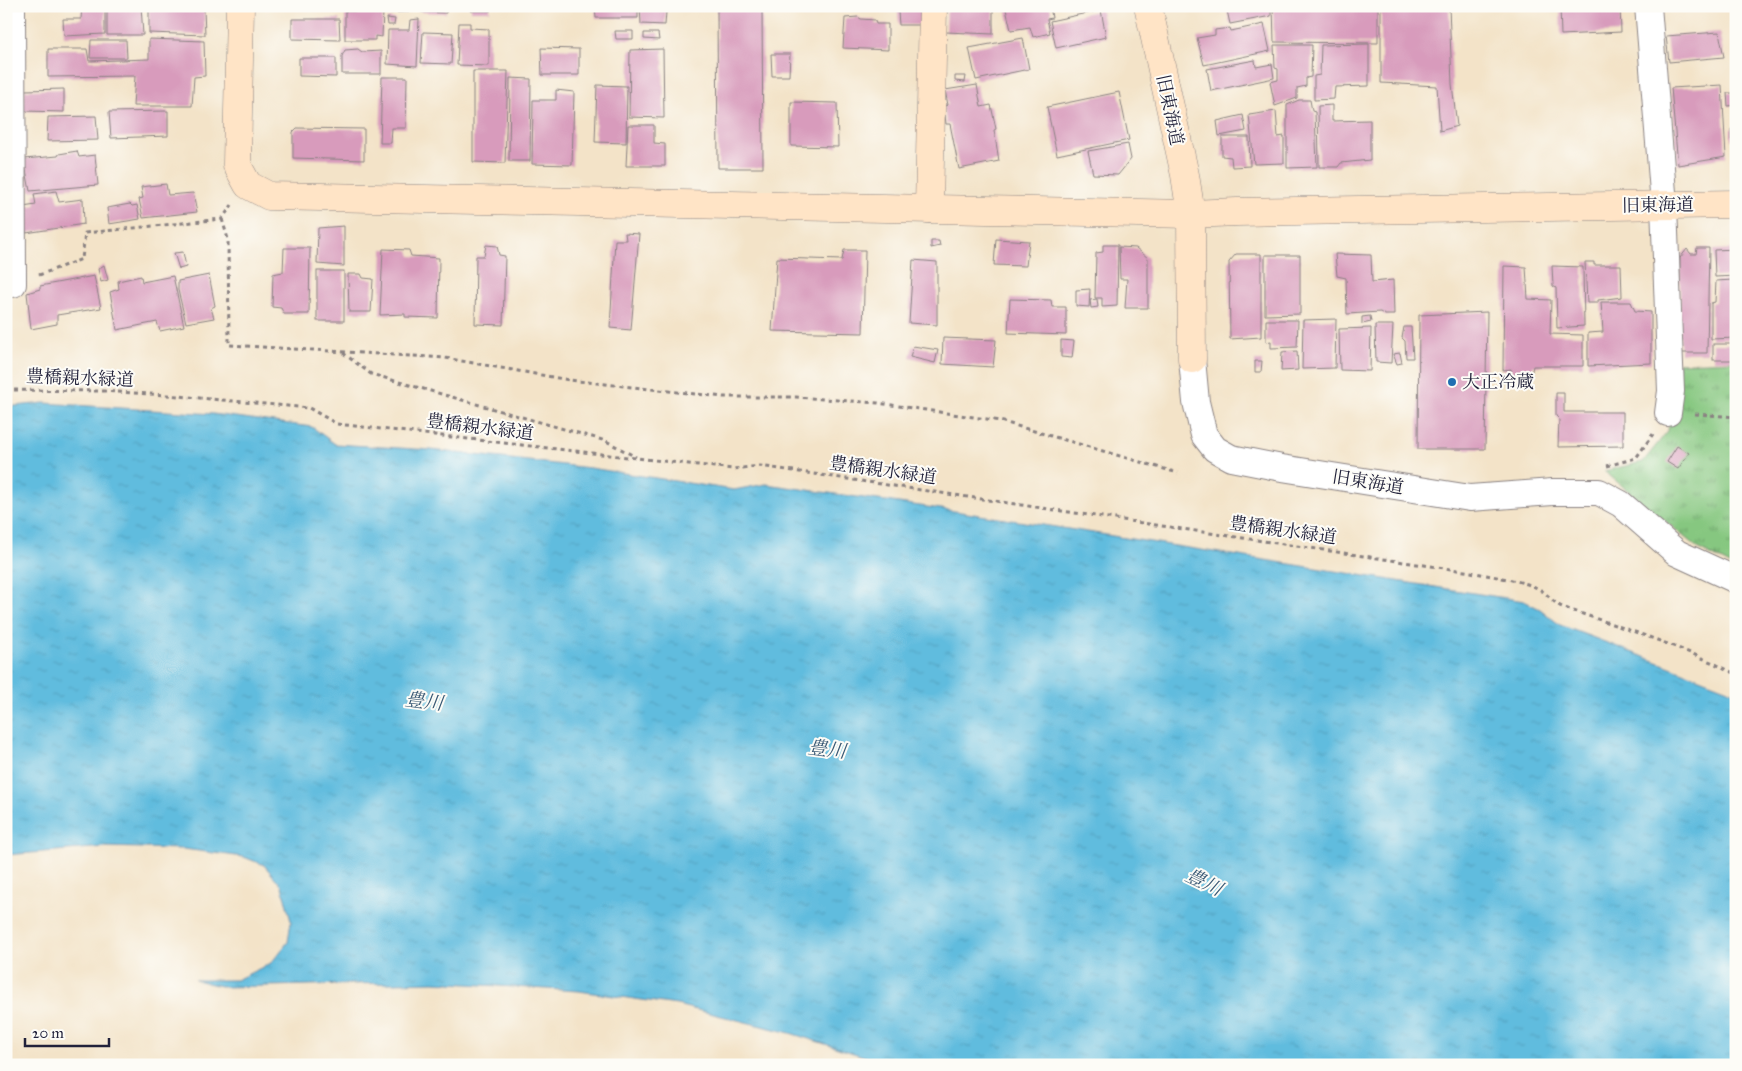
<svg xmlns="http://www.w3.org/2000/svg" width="1742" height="1071" font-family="'IM FELL Great Primer','Noto Serif JP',serif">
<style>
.grass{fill:url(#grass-tufts);stroke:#54745e}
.water{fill:url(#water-ripples);stroke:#416f8c}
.building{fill:#d89bbc}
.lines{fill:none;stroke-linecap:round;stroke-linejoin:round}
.street-casing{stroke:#8a8282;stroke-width:28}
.secondary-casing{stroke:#8a8282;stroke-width:29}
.path{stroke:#8a8282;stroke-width:3;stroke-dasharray:4 4;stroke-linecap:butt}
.street{stroke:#fff;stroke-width:26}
.secondary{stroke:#ffe4c6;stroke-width:28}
.poi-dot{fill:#1f6fb2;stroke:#fdfcf7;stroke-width:2}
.labels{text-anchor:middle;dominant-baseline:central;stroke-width:4;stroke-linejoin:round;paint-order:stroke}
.street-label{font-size:18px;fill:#22223b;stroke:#fdfcf7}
.poi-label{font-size:18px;fill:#22223b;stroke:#fdfcf7;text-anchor:start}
.water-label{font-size:19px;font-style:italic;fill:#385874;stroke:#fdfcf7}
</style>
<defs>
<pattern id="grass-tufts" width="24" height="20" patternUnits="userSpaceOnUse" patternTransform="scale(1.25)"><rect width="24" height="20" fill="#86c780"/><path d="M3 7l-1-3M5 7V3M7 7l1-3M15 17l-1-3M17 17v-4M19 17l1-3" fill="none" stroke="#6da16a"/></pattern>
<pattern id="water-ripples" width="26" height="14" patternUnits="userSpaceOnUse" patternTransform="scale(1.25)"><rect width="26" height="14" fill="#60bcde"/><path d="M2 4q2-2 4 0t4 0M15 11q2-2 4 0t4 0" fill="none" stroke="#53a1bf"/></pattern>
</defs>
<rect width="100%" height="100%" fill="#fdfcf7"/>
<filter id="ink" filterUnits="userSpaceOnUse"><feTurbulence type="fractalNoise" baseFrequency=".02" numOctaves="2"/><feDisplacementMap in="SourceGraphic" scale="10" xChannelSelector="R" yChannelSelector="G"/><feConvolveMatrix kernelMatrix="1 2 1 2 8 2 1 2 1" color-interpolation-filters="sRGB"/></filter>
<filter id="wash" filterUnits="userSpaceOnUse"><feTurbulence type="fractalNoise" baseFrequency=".0096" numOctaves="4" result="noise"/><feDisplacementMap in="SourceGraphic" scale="20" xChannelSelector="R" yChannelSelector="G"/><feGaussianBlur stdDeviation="1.12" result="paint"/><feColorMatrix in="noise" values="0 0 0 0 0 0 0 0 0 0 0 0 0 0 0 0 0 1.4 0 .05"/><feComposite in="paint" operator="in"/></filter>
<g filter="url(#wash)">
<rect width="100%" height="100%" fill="#f3e3c8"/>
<path class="grass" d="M1736,361V568L1699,549L1604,471L1643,462L1666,433L1678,405V363Z"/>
<path class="water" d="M44,403L213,414L312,427L335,444L431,450L590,468L734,490L766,484L948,510L1524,601L1540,609L1560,625L1736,692V1065H892L790,1033L677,1005L579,991L434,982L225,987L195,980H236L271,963L288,942L291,921L282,886L264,865L244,857L184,849L104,847L6,855V407Z"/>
<g id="blocks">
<g class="building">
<path d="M82,6H105V34L64,36L63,19H81Z"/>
<path d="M107,6H141L143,35H107Z"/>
<path d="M164,6H191V10L204,9L205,35L149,33V10L164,9Z"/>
<path d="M387,6H408V12L387,13Z"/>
<path d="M421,6H446V13L421,12Z"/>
<rect x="471" y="6" width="19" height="5"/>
<path d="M595,6H638V18H596Z"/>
<path d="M640,6H668V10L666,12L665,25L641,24Z"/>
<path d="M892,6H924V25H899L898,12L892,11Z"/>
<path d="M947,6H993V34L946,32Z"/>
<path d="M1018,6H1050L1052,18L1047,19L1050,33L1033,37L1030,27L1011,30L1006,9Z"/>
<path d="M1226,6H1271V16L1230,24Z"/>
<path d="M1273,6H1378V43L1274,42Z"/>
<path d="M1381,6H1449L1452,84L1457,126L1440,131L1437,86L1381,83Z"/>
<path d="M1560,6H1620L1621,32L1561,35Z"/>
<path d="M762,7L763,168H718L717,8Z"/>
<path d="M1101,10L1106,37L1056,48L1050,21Z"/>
<path d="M345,11L383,12L382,37L375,36V40H345Z"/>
<path d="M858,17L861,19L875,20L876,24H888V50L843,48L845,18Z"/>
<path d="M387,18L395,19L394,25H388Z"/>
<path d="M292,19H339L340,40L292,39Z"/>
<path d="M419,19L417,66L387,64L388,30H409L410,20Z"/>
<path d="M459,23H470V28L489,29V66L457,65Z"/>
<path d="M1264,24L1270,51L1204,65L1197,38L1215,35V30L1230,28L1231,31Z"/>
<path d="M615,31H633V39H616Z"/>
<path d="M423,32L453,33L451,64L421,63Z"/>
<path d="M1719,32L1724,57L1669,62L1666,36Z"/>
<path d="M644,33H658L659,40L644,39Z"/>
<path d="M1023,38L1029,69L976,80L969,48Z"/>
<path d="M149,39L204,41L205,76L194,77L192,106H133L135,76L48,77V49H87L89,61L149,59Z"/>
<path d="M91,40H126L127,58H90Z"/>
<path d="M1369,44V86L1335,87L1334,99L1314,100V76L1320,75L1321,45Z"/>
<path d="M1274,45H1312L1311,77L1306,78V86L1297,88V98L1275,106L1270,82L1278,80V69L1275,68Z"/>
<path d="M541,48L579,49V75H542Z"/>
<path d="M358,49L362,52L381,51V74H342V56L345,50Z"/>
<path d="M663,49L664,118L629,117L630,50Z"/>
<path d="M771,54H790L789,76H772Z"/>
<path d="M299,58H336V77L299,76Z"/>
<path d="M1255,60L1256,67L1272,64L1274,78L1211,91L1207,69Z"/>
<path d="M473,71H508L505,163L473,162Z"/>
<path d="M955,76H966L965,82L955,81Z"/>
<path d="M382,77H407L406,128H392L391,143H380Z"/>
<path d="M510,78L531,79L530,161H509Z"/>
<path d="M597,85L627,86L626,143L595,142Z"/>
<path d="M977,85L981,107L991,105L996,129L994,130L999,161L959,169L950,124H946L944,106L948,105L945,90Z"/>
<path d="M1722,85L1726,157L1678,165L1671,88Z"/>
<path d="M64,89V112L23,111L25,90Z"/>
<path d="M556,90L574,92L572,165L532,164L533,100H556Z"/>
<path d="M1119,92L1129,140L1057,155L1047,107Z"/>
<path d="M1727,93H1736V105L1728,106Z"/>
<path d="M1299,100H1310L1312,111L1315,112L1317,167L1287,168V105Z"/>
<path d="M791,102L837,103L838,147L791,146Z"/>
<path d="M1332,105V121L1370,120V160L1341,163L1338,167H1319L1318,106Z"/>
<path d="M168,111V136L111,138L109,112Z"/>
<path d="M1276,111L1278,137L1284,136V163L1254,164L1249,115Z"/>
<path d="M1243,115L1246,131L1219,136L1217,121Z"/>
<path d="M96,116L98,140L47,141L48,117Z"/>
<path d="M628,125H654V143L665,144V166H626Z"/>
<path d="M297,128L364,129V160L293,158V132Z"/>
<path d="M1736,128V140H1731V129Z"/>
<path d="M1222,137H1249L1250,166L1232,167L1231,157L1222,156Z"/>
<path d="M1128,144L1131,159L1118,175L1093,174L1088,151Z"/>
<path d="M77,151L79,157L95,155L98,185L30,191L24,159L58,156L59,154Z"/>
<path d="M166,184L168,195L193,193L197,212L143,218L139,199L143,198L141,187Z"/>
<path d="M56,191L59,202L83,199L84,224L26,233L23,207L36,205L34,194Z"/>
<path d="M130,204L132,206L137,205L140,219L109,224L107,208Z"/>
<path d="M344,226V266L317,264L318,228Z"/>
<path d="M625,233L639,234L631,330L610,328L615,240H626Z"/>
<path d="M996,239L1029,241L1026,266L994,265Z"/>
<path d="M931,241H939L940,246L931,248Z"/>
<path d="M486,245L497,246L499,255L505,256L503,325L475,324L476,256H484Z"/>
<path d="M1103,245H1118L1117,306L1102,307V298H1095L1096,253L1103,252Z"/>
<path d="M1119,247L1136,248L1148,258V308H1125L1127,279H1120Z"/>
<path d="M284,248H310L309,314H284L281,308L272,307L273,274L283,272Z"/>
<path d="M1697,248H1709L1707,353H1680V258L1687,249L1691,254H1696Z"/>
<path d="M383,249L409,250L411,256L439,258L438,318L405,317V314L380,315Z"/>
<path d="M1736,249V276L1715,277L1714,250Z"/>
<path d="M844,250H865L863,333L772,331L777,258L842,260Z"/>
<path d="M183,252L186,267L179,269L174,253Z"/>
<path d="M1236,254H1261V337L1230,339L1229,262Z"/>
<path d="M1335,254L1371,255L1372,282L1393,280L1394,315H1385L1380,312L1347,314L1346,278L1337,276Z"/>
<path d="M1265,255H1300V314L1265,315Z"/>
<path d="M913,260L937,262V325L909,323Z"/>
<path d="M1585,262H1594V265H1621L1622,297L1598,300V303H1587Z"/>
<path d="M104,265L108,280L101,282L98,269Z"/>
<path d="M1504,266L1526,267L1528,299L1551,300L1550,334L1583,335V366H1533L1531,375H1512L1511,369L1503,370Z"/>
<path d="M1552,266L1583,267L1584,326L1557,328L1556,288L1553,286Z"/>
<rect x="317" y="271" width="27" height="50"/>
<path d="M348,274H361L363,278L373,279L371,312H349Z"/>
<path d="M209,275L215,306L211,308L214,318L186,323L178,290V281Z"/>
<path d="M94,276L101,308L57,315V324L31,329L27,293L40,289V286Z"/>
<path d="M141,276L142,282L173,276L184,326L160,331L157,322L117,330L110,292L119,289L118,281Z"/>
<path d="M1733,280L1734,304H1736V338L1711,339V303L1715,302L1716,281Z"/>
<path d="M1090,289L1089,307L1076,306V290Z"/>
<path d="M1010,299L1051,300L1052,307H1066V335L1008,333Z"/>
<path d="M1097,299L1098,307L1091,308L1090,300Z"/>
<path d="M1601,302H1631L1635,311L1651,312V363L1588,366V333L1603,332Z"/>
<path d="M1487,312L1485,449H1418L1419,315Z"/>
<path d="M1370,316L1371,322L1362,324V317Z"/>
<path d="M1336,319L1335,368L1302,369L1303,320Z"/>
<path d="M1266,320H1298L1297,347L1271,348V341L1266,342Z"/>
<path d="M1375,325H1393L1391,363L1376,362Z"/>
<path d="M1404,327H1411L1413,358H1406L1405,341L1402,338Z"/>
<path d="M1371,328L1370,371L1340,370L1339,329Z"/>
<path d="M943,338L996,340L993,367L942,364Z"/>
<path d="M1061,340L1074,341L1072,358L1061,357Z"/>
<rect x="1713" y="344" width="23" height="16"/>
<path d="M913,346L938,350L935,363L910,357Z"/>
<path d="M1297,351L1298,370L1281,371L1282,352Z"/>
<path d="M1400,353L1402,363L1397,364L1393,354Z"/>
<path d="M1255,361H1262L1261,372H1255Z"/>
<path d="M1556,393H1564V412H1623V446L1558,447L1559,419L1556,416Z"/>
<path d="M1677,446L1689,453L1678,469L1667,462Z"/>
</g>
</g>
</g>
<g filter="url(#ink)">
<use href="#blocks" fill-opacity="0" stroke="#8a8282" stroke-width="1"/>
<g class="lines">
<defs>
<g id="street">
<path d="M12,6L13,284"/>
<path d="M1648,6L1664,205L1671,391L1668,413"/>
<path d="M1192,359L1196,402L1204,435L1215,449L1231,458L1282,468L1470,498L1553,492H1599L1621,504L1677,553L1736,580"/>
</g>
<g id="secondary">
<path d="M240,6L237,165L248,185L269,196L1191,214L1237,212L1736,204"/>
<path d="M1148,6L1185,175L1191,214L1192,359"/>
<path d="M929,209L933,6"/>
</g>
</defs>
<use href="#street" class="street-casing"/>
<use href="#secondary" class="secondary-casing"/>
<g class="path">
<path d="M222,219L228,239L229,345L445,358L569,380L723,397H796L878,403L1000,421L1178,473"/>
<path d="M39,275L82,259L85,233L222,219L232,205"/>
<path d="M343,353L371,374L606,441L636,457"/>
<path d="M6,390L104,391L167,395L309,408L337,424L733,469L760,466L1471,572C1489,576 1521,580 1537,588C1548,593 1554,605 1565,608C1623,628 1681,646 1736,674"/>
<path d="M1695,414L1736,417"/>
<path d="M1607,466L1636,458L1653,434"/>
</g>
<use href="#street" class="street"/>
<use href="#secondary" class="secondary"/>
</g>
</g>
<circle class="poi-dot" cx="1452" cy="382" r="5"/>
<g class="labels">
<g class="street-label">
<text transform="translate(1170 110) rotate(78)">旧東海道</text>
<text transform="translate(1658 205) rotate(-1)">旧東海道</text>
<text transform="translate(80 378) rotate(2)">豊橋親水緑道</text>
<text transform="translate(480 427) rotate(7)">豊橋親水緑道</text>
<text transform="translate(883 470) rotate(8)">豊橋親水緑道</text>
<text transform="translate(1368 482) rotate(9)">旧東海道</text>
<text transform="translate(1283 530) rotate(8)">豊橋親水緑道</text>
</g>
<g class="poi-label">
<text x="1462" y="382">大正冷蔵</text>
</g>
<g class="water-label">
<text transform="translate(424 701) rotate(7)">豊川</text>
<text transform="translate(827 749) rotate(7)">豊川</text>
<text transform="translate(1204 882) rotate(26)">豊川</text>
</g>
</g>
<rect width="1742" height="1071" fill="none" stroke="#fdfcf7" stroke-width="25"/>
<path d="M25 1038v8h84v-8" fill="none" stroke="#22223b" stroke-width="2.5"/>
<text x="32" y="1038" font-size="15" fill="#22223b" stroke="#fdfcf7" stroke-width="4" paint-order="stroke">20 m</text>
</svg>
